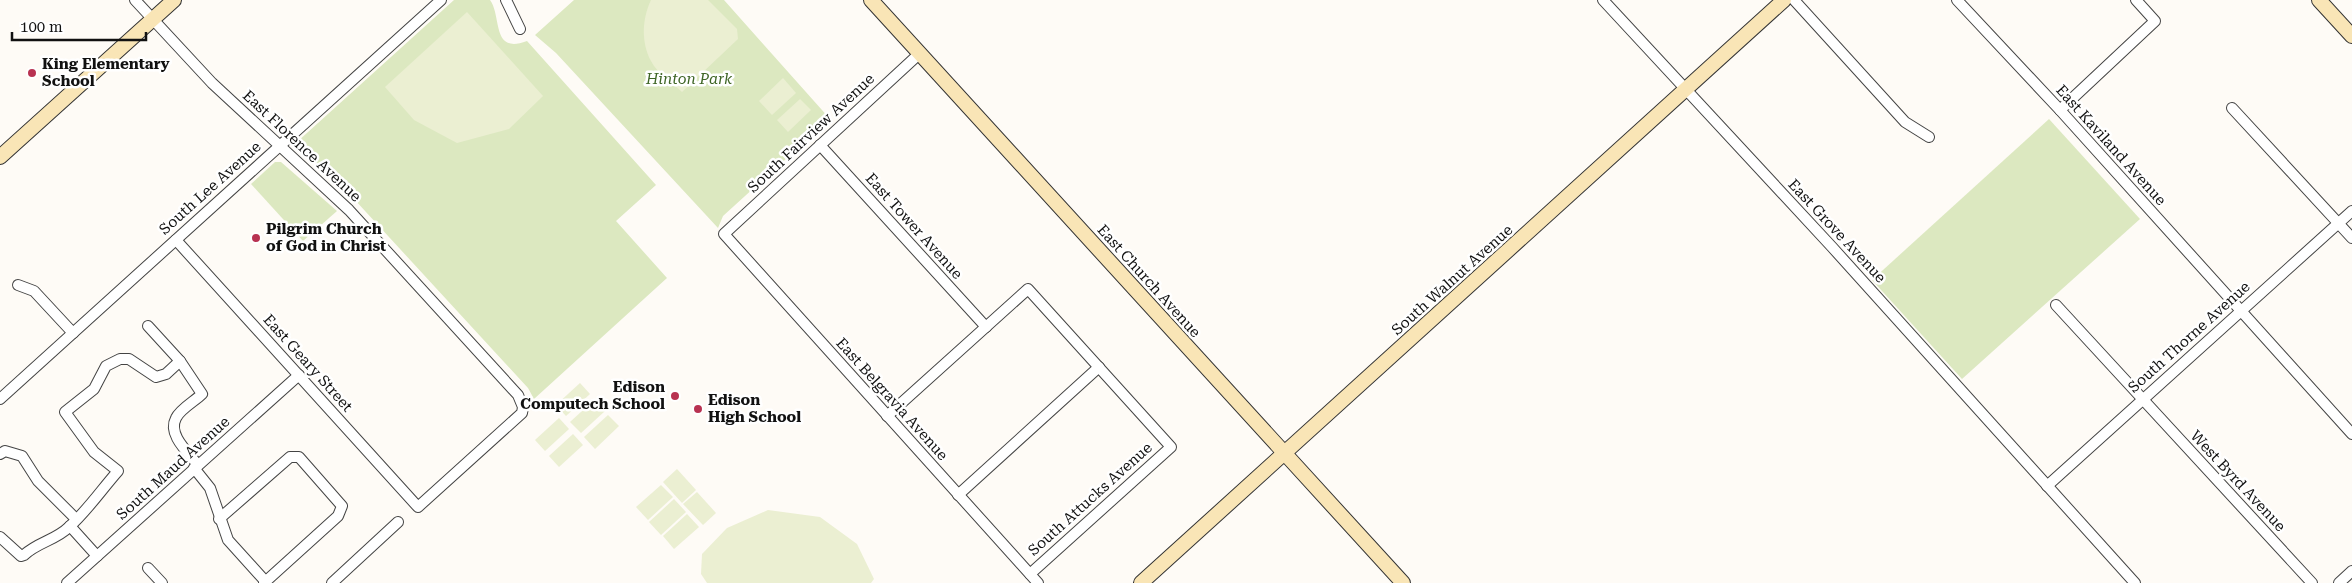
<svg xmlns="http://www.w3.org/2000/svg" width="2352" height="583" font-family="'Roboto Serif',serif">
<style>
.green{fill:#dce8c0}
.pitch{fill:#ebefd2}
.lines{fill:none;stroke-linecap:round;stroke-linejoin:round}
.street-casing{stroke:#444;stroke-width:12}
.secondary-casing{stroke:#333;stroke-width:16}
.street{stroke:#fff;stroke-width:10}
.secondary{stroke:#f9e5b6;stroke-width:14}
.poi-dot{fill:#b83251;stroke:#fff;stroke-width:2}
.labels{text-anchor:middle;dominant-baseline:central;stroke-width:5;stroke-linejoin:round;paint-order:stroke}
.poi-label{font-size:15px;font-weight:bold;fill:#111;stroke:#fff;text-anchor:start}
.park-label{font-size:15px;font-style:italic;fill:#3e6525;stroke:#fff}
.street-label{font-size:15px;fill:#111;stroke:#fff}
</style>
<rect width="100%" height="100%" fill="#fefbf6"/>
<g class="green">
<path d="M454,0H490C502,16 491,55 527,41L656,185L616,221L667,278L534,399L528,388L354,199L298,149L297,142Z"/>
<path d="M574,0H724L830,119L723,216L718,228L556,53L535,35Z"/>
<path d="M2049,119L2140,219L1962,379L1872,280Z"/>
<path d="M275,162H281L337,211L303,241L251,184Z"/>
</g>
<g class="pitch">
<path d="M651,0H708L737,29L738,39L682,92C673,83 657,73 651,61C641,42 642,19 651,0Z"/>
<path d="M467,12L543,96L509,129L457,143L414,120L385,87Z"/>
<path d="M783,78L796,93L772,115L759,101Z"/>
<path d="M800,99L811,110L788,132L777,120Z"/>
<path d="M580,383L590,394L566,416L556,405Z"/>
<path d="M594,400L605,411L581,433L570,422Z"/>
<path d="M608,415L619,426L595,449L584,437Z"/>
<path d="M559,418L569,429L545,451L535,440Z"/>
<path d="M573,434L583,445L559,467L549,456Z"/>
<path d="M677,469L696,490L682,503L663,482Z"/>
<path d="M661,485L673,497L648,520L636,507Z"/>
<path d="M697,492L716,513L703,525L683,504Z"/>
<path d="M674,499L686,512L661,535L649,522Z"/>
<path d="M768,510L820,517L857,544L874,579L871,583H707L701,574L702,554L727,528Z"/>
<path d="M687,514L699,527L674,549L663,536Z"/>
</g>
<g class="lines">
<defs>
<g id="street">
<path d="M135,0L212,83L349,210L518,395L523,407L522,413L418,507L176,240"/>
<path d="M506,0L520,29"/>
<path d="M1603,0L1832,247L2135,583"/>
<path d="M1794,0L1905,122L1929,137"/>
<path d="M1957,0L2060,110L2352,434"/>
<path d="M919,54L724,234L1038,583"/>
<path d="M2232,108L2352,238"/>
<path d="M2060,110L2155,21L2136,0"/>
<path d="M820,145L986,327"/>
<path d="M18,285L34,291L73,333"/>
<path d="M2056,305L2312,583"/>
<path d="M148,326L180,361L202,394C195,401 180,409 176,418C167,435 189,453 198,465"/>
<path d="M0,399L441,0"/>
<path d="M887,416L1028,289L1171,447L1030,574"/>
<path d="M0,454L5,451L22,456L38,481L76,519"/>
<path d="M194,468L210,488L228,540L266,582"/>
<path d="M2047,486L2352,211"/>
<path d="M958,495L1099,367"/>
<path d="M219,519L290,457H299L342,506L338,516L264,583"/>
<path d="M70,526L97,556"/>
<path d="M0,537L21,556L24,555C38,542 56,540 69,527C87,511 102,489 118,471L94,452L65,412L94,389L106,366L120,359H129L156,377L166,374L180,361"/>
<path d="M148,568L162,583"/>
<path d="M67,583L299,375"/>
<path d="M332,583L398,522"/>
<path d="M2339,583L2352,571"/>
</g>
<g id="secondary">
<path d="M871,0L1403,583"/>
<path d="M2319,0L2352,36"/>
<path d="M0,157L174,0"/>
<path d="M1141,583L1784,0"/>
</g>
</defs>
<use href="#street" class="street-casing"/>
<use href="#secondary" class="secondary-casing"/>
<use href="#street" class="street"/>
<use href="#secondary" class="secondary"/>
</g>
<g class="poi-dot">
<circle cx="32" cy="73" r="5"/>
<circle cx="256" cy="238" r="5"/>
<circle cx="675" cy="396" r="5"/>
<circle cx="698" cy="409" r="5"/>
</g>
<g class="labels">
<g class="poi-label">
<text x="42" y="64">King Elementary<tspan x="42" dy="17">School</tspan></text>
<text x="266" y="229">Pilgrim Church<tspan x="266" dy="17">of God in Christ</tspan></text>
<text x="665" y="387" text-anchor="end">Edison<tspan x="665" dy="17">Computech School</tspan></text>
<text x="708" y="400">Edison<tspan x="708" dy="17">High School</tspan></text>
</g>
<g class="park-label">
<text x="689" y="79">Hinton Park</text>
</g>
<g class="street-label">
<text transform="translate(811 133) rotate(-43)">South Fairview Avenue</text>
<text transform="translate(2111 145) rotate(48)">East Kaviland Avenue</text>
<text transform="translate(302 146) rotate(43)">East Florence Avenue</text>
<text transform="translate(210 188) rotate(-42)">South Lee Avenue</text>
<text transform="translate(914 226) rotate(48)">East Tower Avenue</text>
<text transform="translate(1837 231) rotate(47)">East Grove Avenue</text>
<text transform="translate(1452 280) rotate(-42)">South Walnut Avenue</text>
<text transform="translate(1149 281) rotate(48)">East Church Avenue</text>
<text transform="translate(2189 337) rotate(-42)">South Thorne Avenue</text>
<text transform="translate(308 363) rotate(48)">East Geary Street</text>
<text transform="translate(892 399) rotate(48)">East Belgravia Avenue</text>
<text transform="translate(173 468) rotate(-42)">South Maud Avenue</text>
<text transform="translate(2238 481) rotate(47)">West Byrd Avenue</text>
<text transform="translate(1090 499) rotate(-42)">South Attucks Avenue</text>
</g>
</g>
<path d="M12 32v8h134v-8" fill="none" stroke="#111111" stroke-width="2.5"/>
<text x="20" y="32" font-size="15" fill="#111111" stroke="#ffffff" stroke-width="4" paint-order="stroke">100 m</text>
</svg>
